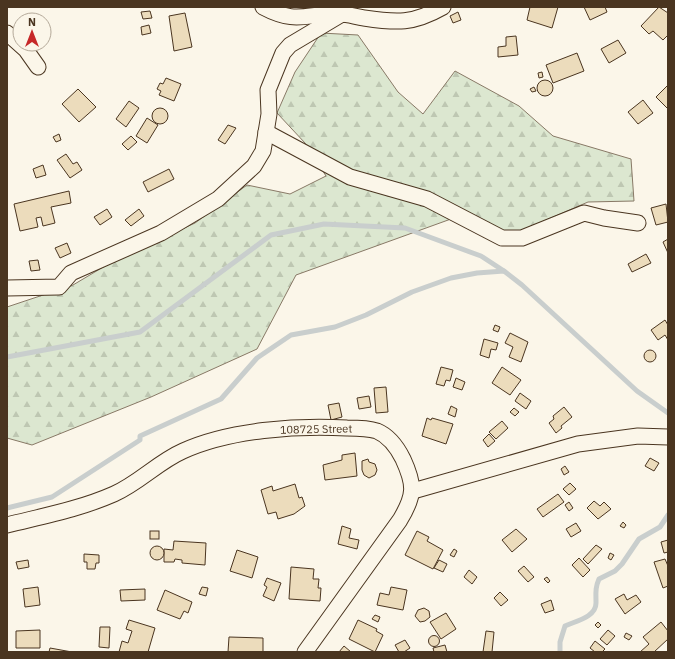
<svg xmlns="http://www.w3.org/2000/svg" width="675" height="659" font-family="'IBM Plex Sans',sans-serif">
<style>
.forest{fill:url(#forest-firs);stroke:#887966}
.lines{fill:none;stroke-linecap:round;stroke-linejoin:round}
.stream{stroke:#c9cecd;stroke-width:5}
.building{fill:#ecdcbc;stroke:#4a3520}
.minor-casing{stroke:#4a3520;stroke-width:17}
.minor{stroke:#fbf6e9;stroke-width:15}
.labels{text-anchor:middle;dominant-baseline:central;stroke-width:3;stroke-linejoin:round;paint-order:stroke}
.street-label{font-size:11px;fill:#4a3520;stroke:#fbf6e9}
</style>
<defs>
<pattern id="forest-firs" width="22" height="20" patternUnits="userSpaceOnUse"><rect width="22" height="20" fill="#dce7d0"/><path d="M5 1l3.5 6h-7zM16 11l3.5 6h-7z" fill="#bec7b2"/></pattern>
</defs>
<rect width="100%" height="100%" fill="#fbf6e9"/>
<path class="forest" d="M321,33L358,35L398,92L423,114L455,71L519,106L553,136L631,159L634,201L588,202L507,237L462,215L296,275L257,349L151,397L32,445L7,438V307L73,285L115,260L195,223L247,185L290,194L326,176L305,143L277,113L295,72Z"/>
<g class="lines">
<g class="stream">
<path d="M7,357L140,332L271,235L324,224L405,228L481,256L504,271"/>
<path d="M7,508L52,497L140,440V436L221,399L257,358L291,335L335,327L366,315L412,292L451,278L477,273L504,271L522,285L637,391L668,413"/>
<path d="M560,652V642L565,626C576,621 596,617 596,603C596,593 595,588 599,579L615,571L622,564L639,539L660,527L668,515"/>
</g>
</g>
<g class="building">
<path d="M530,7H558L552,28L527,20Z"/>
<path d="M584,7H605L607,12L590,20Z"/>
<path d="M659,7L668,13V35L663,40L653,31L649,34L641,26Z"/>
<path d="M150,11L152,18L143,19L141,12Z"/>
<path d="M458,12L461,20L453,23L450,16Z"/>
<path d="M185,13L192,47L174,51L169,16Z"/>
<path d="M149,25L151,33L142,35L141,27Z"/>
<path d="M516,36L518,55L498,57V47L506,46V37Z"/>
<path d="M618,40L626,53L609,63L601,49Z"/>
<path d="M577,53L584,71L553,83L546,65Z"/>
<path d="M542,72L543,77L539,78L538,73Z"/>
<path d="M166,78L181,84L174,101L159,95L161,91L157,89L160,83L163,84Z"/>
<circle cx="545" cy="88" r="8"/>
<path d="M668,85V109L656,97Z"/>
<path d="M534,87L536,91L532,92L530,89Z"/>
<path d="M78,89L96,107L79,122L62,104Z"/>
<path d="M643,100L653,113L638,124L628,112Z"/>
<path d="M129,101L139,108L126,127L116,119Z"/>
<circle cx="160" cy="116" r="8"/>
<path d="M147,118L158,125L147,143L136,136Z"/>
<path d="M228,125L236,128L225,144L218,140Z"/>
<path d="M59,134L61,140L56,142L53,137Z"/>
<path d="M131,136L137,142L128,150L122,144Z"/>
<path d="M66,154L73,164L77,162L82,170L70,178L57,160Z"/>
<path d="M43,165L46,175L36,178L33,169Z"/>
<path d="M169,169L174,179L148,192L143,182Z"/>
<path d="M69,191L71,203L51,207L55,223L43,226L41,217L36,218L38,227L20,231L14,204Z"/>
<path d="M666,204L668,222L656,225L651,208Z"/>
<path d="M107,209L112,217L100,225L94,217Z"/>
<path d="M139,209L144,216L131,226L125,220Z"/>
<path d="M668,239V253L663,242Z"/>
<path d="M67,243L71,253L60,258L55,248Z"/>
<path d="M646,254L651,263L632,272L628,264Z"/>
<path d="M38,260L40,270L31,271L29,261Z"/>
<path d="M665,320L668,325V340L665,335L658,340L651,330Z"/>
<path d="M495,325L500,327L498,332L493,330Z"/>
<path d="M510,333L528,342L521,362L509,357L513,347L505,343Z"/>
<path d="M484,339L498,343L496,350L491,349L489,358L480,355Z"/>
<circle cx="650" cy="356" r="6"/>
<path d="M441,367L453,370L450,381L446,380L444,386L436,384Z"/>
<path d="M502,367L521,380L510,395L492,383Z"/>
<path d="M456,378L465,382L462,390L453,387Z"/>
<path d="M386,387L388,412L376,413L374,388Z"/>
<path d="M520,393L531,401L526,409L515,401Z"/>
<path d="M369,396L371,407L359,409L357,398Z"/>
<path d="M339,403L342,417L331,420L328,405Z"/>
<path d="M451,406L457,409L455,417L448,414Z"/>
<path d="M564,407L572,417L561,426L562,428L556,433L549,423L554,419L553,416Z"/>
<path d="M514,408L519,412L515,416L510,412Z"/>
<path d="M427,418L431,420L432,418L453,424L446,444L422,436Z"/>
<path d="M502,421L508,428L496,439L489,432Z"/>
<path d="M489,434L495,441L488,447L483,440Z"/>
<path d="M355,453L357,476L325,480L323,465L342,460V455Z"/>
<path d="M650,458L659,463L654,471L645,466Z"/>
<path d="M368,459L369,462L375,464L377,470L375,475L369,478L364,475L362,470V461Z"/>
<path d="M565,466L569,472L564,475L561,469Z"/>
<path d="M570,483L576,489L569,495L563,489Z"/>
<path d="M295,484L299,498L302,497L305,506L294,514L278,519L276,512L268,514L261,490L272,486L273,491Z"/>
<path d="M558,494L564,502L543,517L537,509Z"/>
<path d="M594,501L600,506L604,502L611,509L598,519L587,508Z"/>
<path d="M569,502L573,508L569,511L565,505Z"/>
<path d="M623,522L626,525L624,528L620,526Z"/>
<path d="M576,523L581,531L571,537L566,529Z"/>
<path d="M342,526L351,529L349,538L359,540L357,549L338,544Z"/>
<path d="M516,529L527,539L512,552L502,540Z"/>
<rect x="150" y="531" width="9" height="8"/>
<path d="M417,531L429,537L427,541L443,550L433,569L405,555Z"/>
<path d="M668,540V552L664,553L661,542Z"/>
<path d="M174,541L206,543L205,565L182,563V560L175,559L174,562H164V549L173,550Z"/>
<path d="M596,545L602,549L588,564L583,559Z"/>
<circle cx="157" cy="553" r="7"/>
<path d="M454,549L457,551L454,557L450,555Z"/>
<path d="M237,550L258,557L252,578L230,571Z"/>
<path d="M610,553L614,555L611,560L608,558Z"/>
<path d="M84,554L99,555V563H96L95,569H87V562H84Z"/>
<path d="M579,558L590,570L583,577L572,565Z"/>
<path d="M665,559L668,566V586L663,588L654,562Z"/>
<path d="M28,560L29,567L18,569L16,562Z"/>
<path d="M439,560L447,564L443,572L434,568Z"/>
<path d="M524,566L534,577L528,582L518,571Z"/>
<path d="M291,567L314,569L313,579H319L318,588H321L320,601L289,599Z"/>
<path d="M469,570L477,577L472,584L464,577Z"/>
<path d="M547,577L550,581L548,583L544,579Z"/>
<path d="M267,578L281,583L274,601L263,596L267,587L264,585Z"/>
<path d="M38,587L40,605L25,607L23,589Z"/>
<path d="M202,587L208,588L206,596L199,594Z"/>
<path d="M391,587L407,590L403,610L377,605L380,593L389,595Z"/>
<path d="M145,589V600L121,601L120,590Z"/>
<path d="M165,590L192,602L188,613L184,611L180,619L157,610Z"/>
<path d="M500,592L508,600L501,606L494,598Z"/>
<path d="M624,594L627,600L636,595L641,602L625,614L615,599Z"/>
<path d="M551,600L554,610L545,613L541,604Z"/>
<path d="M424,608L429,611L430,617L425,621L420,622L415,616L418,610Z"/>
<path d="M446,613L456,629L441,639L430,622Z"/>
<path d="M375,615L380,617L378,622L372,619Z"/>
<path d="M129,620L155,628L148,652H119L122,641L128,643L132,631L126,629Z"/>
<path d="M358,620L377,629L376,631L383,635L375,652L349,639Z"/>
<path d="M598,622L601,625L598,628L595,625Z"/>
<path d="M661,622L668,631V639L654,652H640L649,644L643,637Z"/>
<path d="M100,627H110L109,648L99,647Z"/>
<path d="M40,630V648H16V631Z"/>
<path d="M608,630L615,636L607,645L600,639Z"/>
<path d="M486,631L494,632L492,652H479H483Z"/>
<path d="M626,633L632,636L629,640L624,637Z"/>
<circle cx="434" cy="641" r="5.5"/>
<path d="M229,637L263,638V652H228Z"/>
<path d="M405,640L410,648L404,652H399L395,645Z"/>
<path d="M595,641L605,649L602,652H595L590,648Z"/>
<path d="M445,645L447,652H434L433,648Z"/>
<path d="M344,646L351,652H339Z"/>
<path d="M50,648L72,652H49Z"/>
</g>
<g class="lines">
<defs>
<g id="minor">
<path d="M263,7C297,25 306,13 340,14C348,14 356,17 364,18C397,23 413,24 443,7"/>
<path d="M7,33L26,50L38,67"/>
<path d="M266,132L350,177L427,199L502,238H522L584,213L604,218L638,223"/>
<path d="M7,288L59,287L71,273L161,233L218,199L254,166L263,151L269,114L268,90L283,53L290,45L342,14"/>
<path d="M413,491L578,444L638,436L668,437"/>
<path d="M7,525C43,516 80,509 114,494C139,483 158,462 183,451C229,430 297,425 347,428C356,428 368,428 377,431C389,436 397,447 403,459C415,485 415,495 400,520L305,652"/>
</g>
</defs>
<use href="#minor" class="minor-casing"/>
<use href="#minor" class="minor"/>
</g>
<g class="labels">
<g class="street-label">
<text transform="translate(316 429) rotate(-1)">108725 Street</text>
</g>
</g>
<rect width="675" height="659" fill="none" stroke="#4a3520" stroke-width="16"/>
<g transform="translate(32 32)"><circle r="19" fill="#fbf6e9" stroke="#b4a999"/>
<path d="M0-3L7 15L0 10L-7 15Z" fill="#c62828"/>
<text y="-6" font-size="11" font-weight="bold" text-anchor="middle" fill="#4a3520">N</text>
</g>
</svg>
